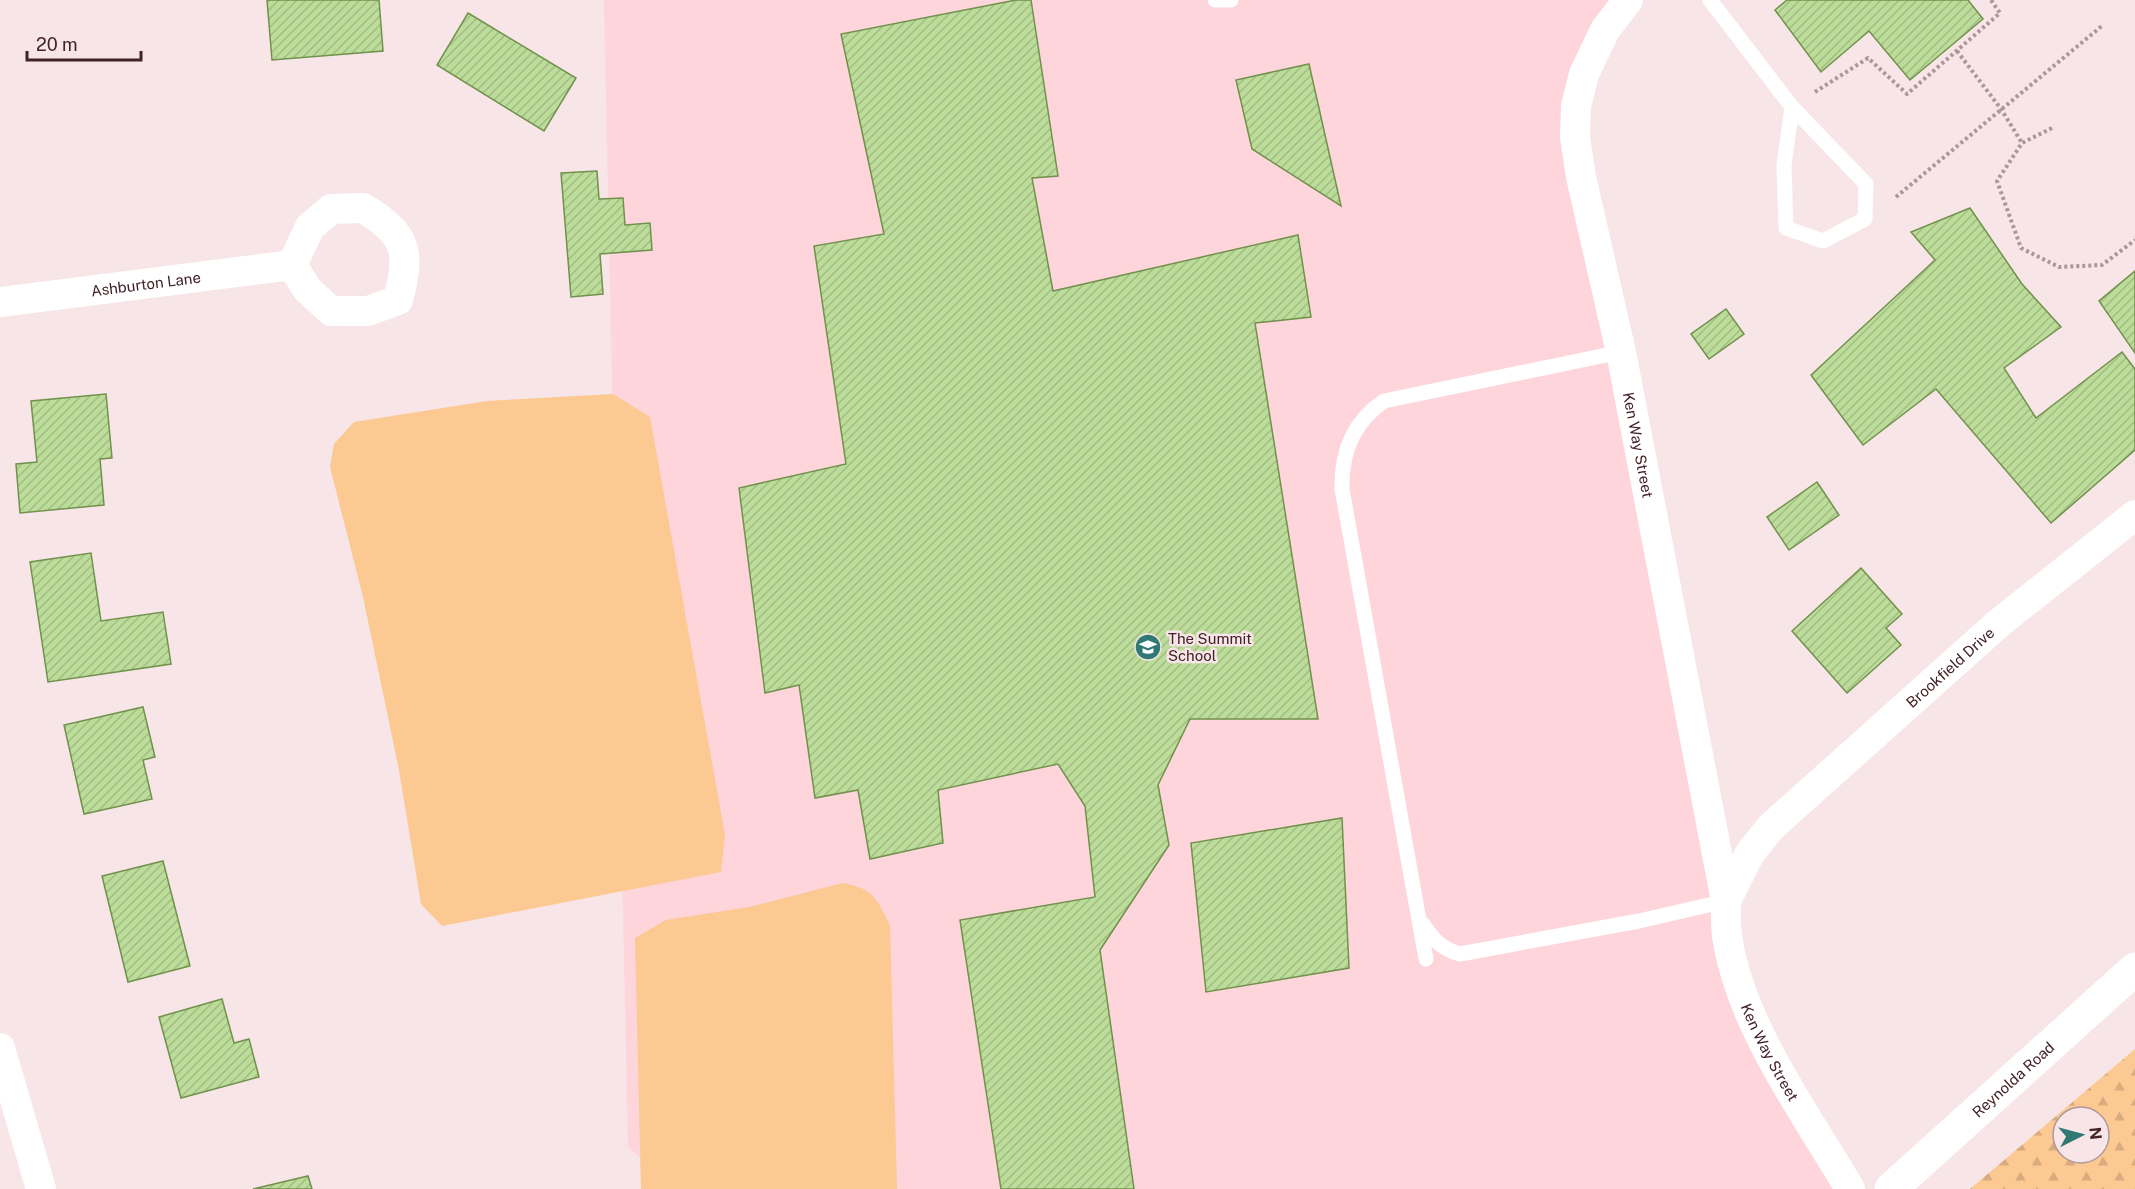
<svg xmlns="http://www.w3.org/2000/svg" width="2135" height="1189" font-family="'Public Sans',sans-serif">
<style>
.built{fill:#fdd5da}
.forest{fill:url(#forest-firs);fill-rule:evenodd}
.pitch{fill:#fbc991}
.building{fill:url(#building-hatch);stroke:#71914c;stroke-width:1.5}
.lines{fill:none;stroke-linecap:round;stroke-linejoin:round}
.path{stroke:#ad9598;stroke-width:4;stroke-dasharray:3 3;stroke-linecap:butt}
.lane{stroke:#fff;stroke-width:15}
.street{stroke:#fff;stroke-width:30}
.primary{stroke:#fff;stroke-width:33}
.labels{text-anchor:middle;dominant-baseline:central;stroke-width:5;stroke-linejoin:round;paint-order:stroke}
.street-label{font-size:15px;fill:#432227;stroke:#f7e5e7}
.poi-label{font-size:15px;fill:#432227;stroke:#f7e5e7;text-anchor:start}
</style>
<defs>
<pattern id="forest-firs" width="22" height="20" patternUnits="userSpaceOnUse" patternTransform="scale(1.5)"><rect width="22" height="20" fill="#fbc991"/><path d="M5 1l3.5 6h-7zM16 11l3.5 6h-7z" fill="#d8ac7d"/></pattern>
<pattern id="building-hatch" width="6" height="6" patternUnits="userSpaceOnUse" patternTransform="scale(1.5)"><rect width="6" height="6" fill="#bcdc9a"/><path d="M-1 1l2-2M0 6l6-6M5 7l2-2" fill="none" stroke="#a3bc85"/></pattern>
</defs>
<rect width="100%" height="100%" fill="#f7e5e7"/>
<path class="built" d="M604,0H1630L1576,106L1727,941L1850,1189H678L628,1147Z"/>
<path class="forest" d="M2135,1049V1189H1970ZM2063,1117H2099V1153H2063Z"/>
<g class="pitch">
<path d="M613,394L650,417L725,835L721,872L442,926L421,904L399,770L363,597L330,467L334,444L354,422L487,401Z"/>
<path d="M843,883C874,889 876,898 890,925L897,1189H641L635,938L666,920L749,907Z"/>
</g>
<g class="building">
<path d="M267,0H379L383,51L272,60Z"/>
<path d="M1016,0H1031L1058,176L1032,178L1053,291L1298,235L1311,317L1255,323L1318,719H1190L1158,785L1169,845L1100,950L1134,1189H1001L960,920L1095,897L1085,806L1058,764L938,790L943,843L870,859L858,790L815,798L799,685L765,693L739,488L846,464L814,246L884,234L841,34Z"/>
<path d="M1787,0H1968L1983,19L1910,80L1869,31L1821,72L1775,10Z"/>
<path d="M468,13L576,78L544,131L437,65Z"/>
<path d="M1309,64L1341,206L1252,149L1236,80Z"/>
<path d="M597,171L599,199L623,198L625,225L650,223L652,250L600,254L603,294L571,297L561,173Z"/>
<path d="M1970,208L2022,284L2061,327L2004,368L2036,418L2122,352L2135,369V450L2051,523L1936,389L1863,445L1811,375L1935,260L1911,232Z"/>
<path d="M2135,271V353L2099,301Z"/>
<path d="M1726,309L1744,334L1709,359L1691,334Z"/>
<path d="M106,394L112,458L100,459L104,505L20,513L16,464L37,462L31,401Z"/>
<path d="M1817,482L1839,515L1789,550L1767,517Z"/>
<path d="M91,553L101,621L163,612L171,664L48,682L30,562Z"/>
<path d="M1861,568L1902,614L1886,628L1901,645L1847,693L1792,631Z"/>
<path d="M143,707L155,757L143,760L152,799L84,814L64,725Z"/>
<path d="M1342,818L1349,968L1206,992L1191,843Z"/>
<path d="M163,861L190,966L128,982L102,876Z"/>
<path d="M222,999L234,1043L249,1039L259,1077L181,1098L159,1017Z"/>
<path d="M308,1176L312,1189H253Z"/>
</g>
<g class="lines">
<g class="path">
<path d="M1957,51L2001,109L2022,143"/>
<path d="M1815,92L1868,58L1907,94L2000,13L1991,0"/>
<path d="M2052,128L2022,143L1997,181L2021,248L2059,267L2102,265L2135,240"/>
<path d="M1896,197L2103,25"/>
</g>
<g class="lane">
<path d="M1215,0H1231"/>
<path d="M1710,0L1792,107L1866,184L1865,219L1823,241L1786,228L1784,165L1792,107"/>
<path d="M1422,923C1433,939 1441,949 1460,954L1639,921L1726,901"/>
<path d="M1426,959L1342,489C1341,452 1353,422 1384,401L1621,352"/>
</g>
<g class="street">
<path id="s1" d="M1628,0L1605,30L1584,74L1576,106L1575,137L1581,177L1621,352L1726,901C1726,914 1725,929 1728,942C1743,1029 1806,1114 1850,1189"/>
<path d="M363,208C407,234 411,252 398,300L368,311H331L307,289L292,265L310,227L331,209Z"/>
<path id="s2" d="M0,302L292,265"/>
<path id="s3" d="M1726,901L1750,853L1771,827L1999,623L2135,515"/>
<path d="M0,1048L41,1189"/>
</g>
<path class="primary" id="s4" d="M1891,1189L2135,969"/>
</g>
<defs>
<symbol id="school-disc" viewBox="-11 -11 22 22"><circle r="9.5" fill="#2f7873" stroke="#f7e5e7"/><path d="M0-5L7-2L0 1L-7-2ZM-4 1L0 2.5L4 1V4Q0 6-4 4Z" fill="#fff"/></symbol>
</defs>
<g fill-rule="evenodd">
<use href="#school-disc" x="1133" y="632" width="30" height="30"/>
</g>
<g class="labels">
<g class="street-label">
<text stroke="none"><textPath href="#s2" startOffset="147">Ashburton Lane</textPath></text>
<text stroke="none"><textPath href="#s1" startOffset="465">Ken Way Street</textPath></text>
<text stroke="none"><textPath href="#s3" startOffset="327">Brookfield Drive</textPath></text>
<text stroke="none"><textPath href="#s1" startOffset="1089">Ken Way Street</textPath></text>
<text stroke="none"><textPath href="#s4" startOffset="164">Reynolda Road</textPath></text>
</g>
<g class="poi-label">
<text x="1168" y="638">The Summit<tspan x="1168" dy="17">School</tspan></text>
</g>
</g>
<g transform="translate(2081 1135) rotate(84)"><circle r="28" fill="#f7e5e7" stroke="#af979a" stroke-width="1.5"/>
<path d="M0-4.5L10 22L0 15L-10 22Z" fill="#2f7873"/>
<text y="-9" font-size="16" font-weight="bold" text-anchor="middle" fill="#432227">N</text>
</g>
<path d="M27 51v9h114v-9" fill="none" stroke="#432227" stroke-width="3"/>
<text x="36" y="51" font-size="18" fill="#432227" stroke="#f7e5e7" stroke-width="4.5" paint-order="stroke">20 m</text>
</svg>
